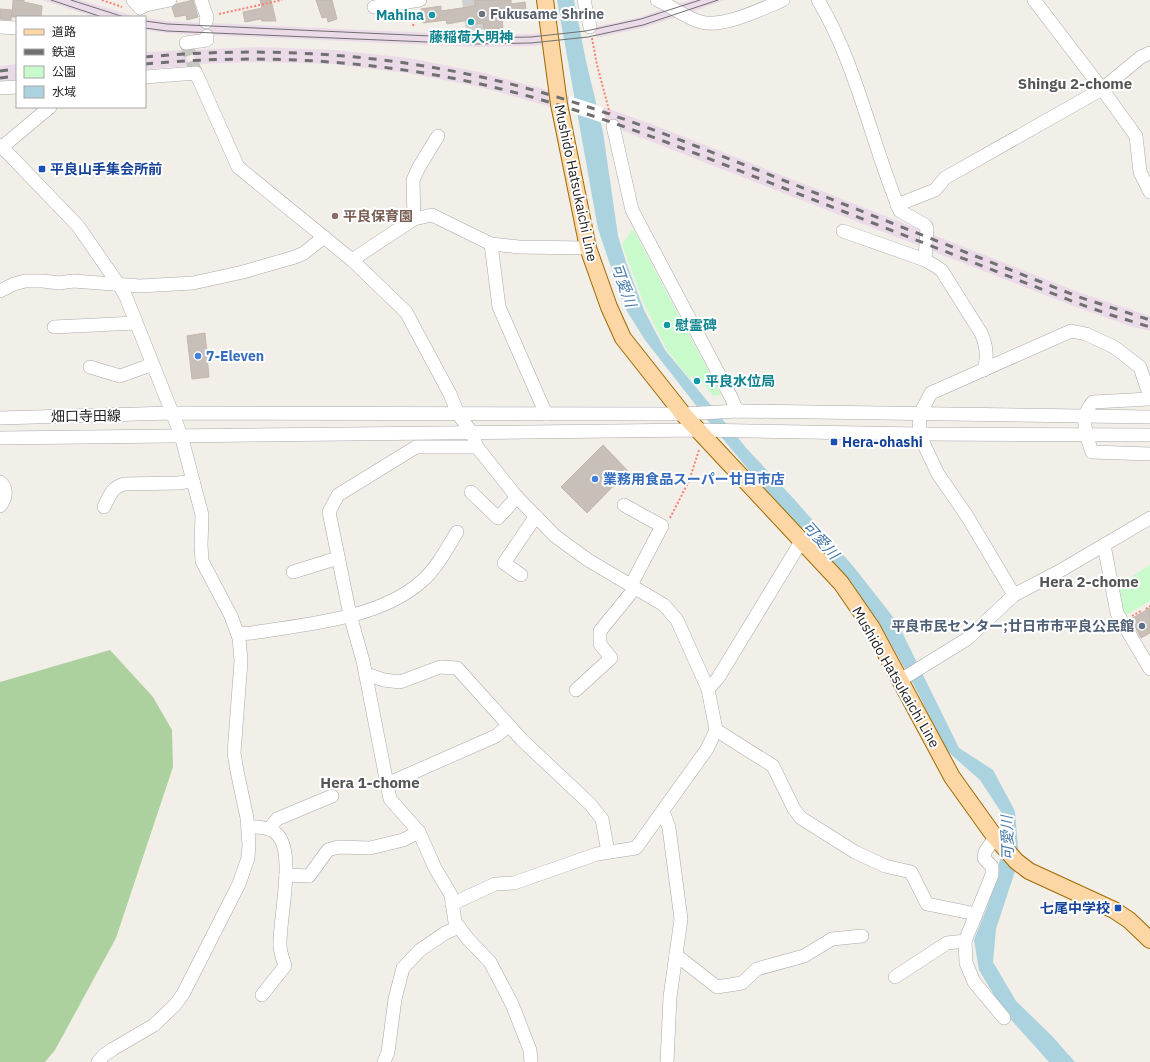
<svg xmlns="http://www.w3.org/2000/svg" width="1150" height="1062" font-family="'IBM Plex Sans','Noto Sans JP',sans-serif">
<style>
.industrial{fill:#ebdbe8}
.religious{fill:#d0d0d0}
.forest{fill:#add19e}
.park{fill:#c8facc}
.water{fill:#aad3df}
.pier{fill:#fff}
.building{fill:#c7bfb8;stroke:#c4b6ab}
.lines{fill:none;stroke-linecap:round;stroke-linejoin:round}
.minor-tunnel{stroke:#c8c6c1;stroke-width:13;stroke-dasharray:13 6;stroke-linecap:butt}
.minor-casing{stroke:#a9a9a9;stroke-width:14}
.major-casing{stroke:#a06b00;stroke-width:18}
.path{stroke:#fa8072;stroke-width:2;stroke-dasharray:2 2;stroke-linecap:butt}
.minor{stroke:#fff;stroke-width:13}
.major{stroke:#fcd6a4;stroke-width:16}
.tram{stroke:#707070;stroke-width:1}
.rail{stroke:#707070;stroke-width:3;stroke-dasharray:8 8;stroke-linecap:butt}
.worship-dot{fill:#6b7280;stroke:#fff;stroke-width:1.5}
.culture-dot{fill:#0f9aa8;stroke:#fff;stroke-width:1.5}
.transit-dot{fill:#1a4fb4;stroke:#fff;stroke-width:1.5}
.education-dot{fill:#8d6e63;stroke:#fff;stroke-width:1.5}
.shop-dot{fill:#3f7fe0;stroke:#fff;stroke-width:1.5}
.service-dot{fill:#5c6f8a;stroke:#fff;stroke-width:1.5}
.labels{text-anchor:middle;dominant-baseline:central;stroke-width:4;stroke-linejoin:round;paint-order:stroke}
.worship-label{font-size:14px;font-weight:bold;fill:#5b616d;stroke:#fff;text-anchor:start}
.culture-label{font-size:14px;font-weight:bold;fill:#0d838f;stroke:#fff;text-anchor:start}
.transit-label{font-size:14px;font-weight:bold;fill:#164399;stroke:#fff;text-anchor:start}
.street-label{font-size:14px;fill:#222;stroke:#fff}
.education-label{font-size:14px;font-weight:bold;fill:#785e54;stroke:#fff;text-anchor:start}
.shop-label{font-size:14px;font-weight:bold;fill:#366cbe;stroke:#fff;text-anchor:start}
.service-label{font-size:14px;font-weight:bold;fill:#4e5e75;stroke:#fff;text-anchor:end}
.neighbourhood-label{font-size:15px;font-weight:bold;fill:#555;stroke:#fff}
.water-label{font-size:15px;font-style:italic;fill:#4a7aab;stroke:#fff}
</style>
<rect width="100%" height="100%" fill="#f2efe9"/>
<g class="industrial">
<path d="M42,0H80L137,17H94Z"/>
<path d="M691,0H725L692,12L678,4Z"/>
<path d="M663,9L677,17L643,28L596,38L594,27L640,17Z"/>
<path d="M145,18L167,21L203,23L204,35L167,33L145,30Z"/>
<path d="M209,23L475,35L531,34L543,33L544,45L531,46L475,47L209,35Z"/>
<path d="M258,47L334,50L409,58L484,73L569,96L570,112L480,87L407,73L333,64L258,62L197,64L192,50Z"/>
<path d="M184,50L190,66L145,69V52Z"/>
<path d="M17,64V81L0,83V66Z"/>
<path d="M603,107L649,123L1081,293L1150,316V331L1130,326L1076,307L606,124Z"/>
</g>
<path class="religious" d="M462,0H499L502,28L466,31Z"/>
<path class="forest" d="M110,650L153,697L172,730L173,767L116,938L55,1050L45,1062H0V682Z"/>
<g class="park">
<path d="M633,229L721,395L713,396L696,375L689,378L667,350L644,304L622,244Z"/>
<path d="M1150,565V601L1126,615L1124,611L1119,585Z"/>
</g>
<path class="water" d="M557,0H574L586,61L603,132L618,236L626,262L644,310L665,350L748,450L794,499L853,566L897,622L959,748L993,770L1015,811L1019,859L996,929L993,962L1016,1001L1052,1036L1075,1062H1049L1004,1012L979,970L974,940L989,902L1000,860L1002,840L1003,815L980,780L947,751L915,687L881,626L843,574L756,479L709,422L645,340L625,308L598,229Z"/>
<path class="pier" d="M569,96L603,107L606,124L570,112Z"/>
<g class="building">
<path d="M13,0H24V2L42,6L41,17H12Z"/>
<path d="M193,0L198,17L187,20L186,15L175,17L172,7L177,4Z"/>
<path d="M260,0H271L276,21H262L261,19L245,22L243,12L262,8Z"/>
<path d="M316,0H332L337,19L328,22L327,17L322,18Z"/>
<path d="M475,0H511V4L525,2L527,16L502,20L503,29L490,30L484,29L483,23L469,25V20L447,24L446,20L423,23L421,9L441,6V11L475,6Z"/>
<path d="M0,9L12,10L11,20L0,19Z"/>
<path d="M205,333L209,377L192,379L187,336Z"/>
<path d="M603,445L628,471L587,513L561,487Z"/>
<path d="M1150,608V633L1141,638L1131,619Z"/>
</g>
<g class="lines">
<path class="minor-tunnel" d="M186,43L196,73"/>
<defs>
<g id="minor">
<path d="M133,0L140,8L146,5L170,0"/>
<path d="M201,0L207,17L206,22"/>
<path d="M584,0L590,27"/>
<path d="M657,0C672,6 685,18 701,22C723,28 762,9 783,0"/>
<path d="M818,0C857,65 871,142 900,211L925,225L927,228L925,260L937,267L942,271L981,333C987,346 988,357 984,370"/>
<path d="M1034,0L1102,89L1136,136L1140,172L1150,192"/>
<path d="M374,7L420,0"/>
<path d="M0,27L17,28"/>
<path d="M186,43L207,40V36"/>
<path d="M145,77L196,73L238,167L352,260L406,312L450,394L458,414L472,433L477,447L516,496L555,536L588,560L664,605L677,620L708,689L716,730L707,749L636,848L597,854L514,883L495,884L452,904"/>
<path d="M0,88L17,87"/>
<path d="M613,126L632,210L731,397L737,411"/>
<path d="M0,145L78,226L121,288L126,297L181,435L202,515L201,545L202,561L231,616L239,638L241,661L234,753L237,771L247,818L249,845L248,858L239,884L183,994L175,1005L154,1025L113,1049L104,1055L98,1062"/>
<path d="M2,147L50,107"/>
<path d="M897,205L935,190L945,178L1102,89L1141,57L1150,53"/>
<path d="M414,219L413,180L419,167L438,136"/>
<path d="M843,231L925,260"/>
<path d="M491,244L499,307L546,414"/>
<path d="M352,260L414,219L432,215L491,244L519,247L588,248"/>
<path d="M0,291L14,284L25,281H43L59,283L73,281L140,286L193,283L243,272L295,257L304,253L324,237"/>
<path d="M54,327L136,323"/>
<path d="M90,367L120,376L145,367L152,363"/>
<path d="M1150,399L1093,402C1079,416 1086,435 1092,452L1150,454"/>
<path d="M0,418L172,413L683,414L737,411L1150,417"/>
<path d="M0,438L697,430L919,434L1150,435"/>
<path d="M477,447H416L338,495L329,512L350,615L363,661L390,799L419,832L435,868L451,895L455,922L468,939L490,962L512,1004L530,1050L531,1062"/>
<path d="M0,482C8,488 6,499 0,506"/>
<path d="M471,492L498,518L517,497"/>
<path d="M624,505L662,526L631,585"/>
<path d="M104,507C109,497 112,487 124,484L178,483L193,481"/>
<path d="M1104,545L1117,613L1150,669"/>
<path d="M293,572L338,558"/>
<path d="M521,575L504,563L536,516"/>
<path d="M1014,595L967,516L938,474L919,434L920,414L931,393L1071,331L1086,334L1114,347L1140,367L1150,397"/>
<path d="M238,634L252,633C306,624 380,619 422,581C437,568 447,548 457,532"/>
<path d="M366,674L384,680L400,682L440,667L457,668L522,740L590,804L602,819L608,852"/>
<path d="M899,678L907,676L967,639L1014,595L1058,572L1150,518"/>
<path d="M708,689L718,678L802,540"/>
<path d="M576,690L611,658L600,644V631L635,588"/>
<path d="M716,730L773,766L794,809L801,818L855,852L885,866L911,872L927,904L976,914"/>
<path d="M387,784L496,736L509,725"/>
<path d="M663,811L669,828L681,919L670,997L667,1062"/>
<path d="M248,827C258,827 270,827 277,834C296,853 279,919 280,945C280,952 283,959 285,966L262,995"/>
<path d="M269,829L277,819L332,796"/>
<path d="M995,837L985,852L984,858L992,867V875L965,941L966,963L974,982L1004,1018"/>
<path d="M286,875L309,876L328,850L338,847L370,848L403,840L419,832"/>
<path d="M676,955L717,987L742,983L757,969L804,956L832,939L862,936"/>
<path d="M895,977L947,943L965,941"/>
<path d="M384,1062L388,1052L395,999L403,968L420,950L445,933L459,927"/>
</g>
<path id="major" d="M545,0L559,104L588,248L609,307L623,338L683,414L841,583L872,628L952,777L995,837L1016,861L1029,871L1114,910L1129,920L1150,940"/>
</defs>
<use href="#minor" class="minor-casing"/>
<use href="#major" class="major-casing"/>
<g class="path">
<path d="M102,0L122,7"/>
<path d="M219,14L282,0"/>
<path d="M413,26L416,13"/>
<path d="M592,38L597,65L610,114"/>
<path d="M670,518L689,481L699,450"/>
<path d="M1146,609L1150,606"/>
<path d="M1132,616L1141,611"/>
</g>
<use href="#minor" class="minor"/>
<use href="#major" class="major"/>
<g class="tram">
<path d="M51,0L102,17"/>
<path d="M71,0L124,17"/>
<path d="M145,21L167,24L475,38L531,37L586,31L641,19L700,0"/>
<path d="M145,28L167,31L475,44L531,43L588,37L643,25L718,0"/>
</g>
<g class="rail">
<path d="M145,57C254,47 365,52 472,75C572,96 665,134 760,171C866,213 973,255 1079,297L1150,320"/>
<path d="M145,64C253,54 364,59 471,82C573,104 667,142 763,180C868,221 972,262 1077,303L1111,315L1150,327"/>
<path d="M0,71L17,69"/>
<path d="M0,78L17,76"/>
</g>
</g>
<circle class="worship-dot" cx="482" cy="14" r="4"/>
<g class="culture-dot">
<circle cx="432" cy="15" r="4"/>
<circle cx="471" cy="22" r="4"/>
<circle cx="667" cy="325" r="4"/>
<circle cx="697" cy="381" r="4"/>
</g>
<g class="transit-dot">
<rect x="38" y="165" width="8" height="8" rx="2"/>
<rect x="830" y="438" width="8" height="8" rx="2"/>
<rect x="1114" y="904" width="8" height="8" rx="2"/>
</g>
<circle class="education-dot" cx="335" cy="216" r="4"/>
<g class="shop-dot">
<circle cx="198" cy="356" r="4"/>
<circle cx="595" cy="479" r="4"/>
</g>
<circle class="service-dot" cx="1142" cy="626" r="4"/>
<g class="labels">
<g class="worship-label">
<text x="490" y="14">Fukusame Shrine</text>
</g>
<g class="culture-label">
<text x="424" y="15" text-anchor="end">Mahina</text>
<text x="471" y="37" text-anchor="middle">藤稲荷大明神</text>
<text x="675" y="325">慰霊碑</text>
<text x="705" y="381">平良水位局</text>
</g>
<g class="transit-label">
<text x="50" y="169">平良山手集会所前</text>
<text x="842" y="442">Hera-ohashi</text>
<text x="1110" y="908" text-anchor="end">七尾中学校</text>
</g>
<g class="street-label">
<text transform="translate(576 183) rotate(78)">Mushido Hatsukaichi Line</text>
<text transform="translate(86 416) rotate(-1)">畑口寺田線</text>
<text transform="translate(896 677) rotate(60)">Mushido Hatsukaichi Line</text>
</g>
<g class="education-label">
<text x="343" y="216">平良保育園</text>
</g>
<g class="shop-label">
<text x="206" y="356">7-Eleven</text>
<text x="603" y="479">業務用食品スーパー廿日市店</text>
</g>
<g class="service-label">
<text x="1134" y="626">平良市民センター;廿日市市平良公民館</text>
</g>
<g class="neighbourhood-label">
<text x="1075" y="83">Shingu 2-chome</text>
<text x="1089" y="581">Hera 2-chome</text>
<text x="370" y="782">Hera 1-chome</text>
</g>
<g class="water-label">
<text transform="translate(624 285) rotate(70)">可愛川</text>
<text transform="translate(821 540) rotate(48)">可愛川</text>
<text transform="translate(1007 838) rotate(-91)">可愛川</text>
</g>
</g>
<rect x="16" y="16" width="130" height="92" fill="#ffffff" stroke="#a7a7a7"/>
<rect x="24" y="29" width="20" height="6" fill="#fcd6a4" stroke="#a7a7a7"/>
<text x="52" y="36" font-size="12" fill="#222222">道路</text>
<rect x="24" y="49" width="20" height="6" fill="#707070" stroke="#a7a7a7"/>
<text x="52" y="56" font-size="12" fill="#222222">鉄道</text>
<rect x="24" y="66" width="20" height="12" fill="#c8facc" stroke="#a7a7a7"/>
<text x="52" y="76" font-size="12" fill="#222222">公園</text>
<rect x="24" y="86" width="20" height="12" fill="#aad3df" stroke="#a7a7a7"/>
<text x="52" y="96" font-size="12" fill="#222222">水域</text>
</svg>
